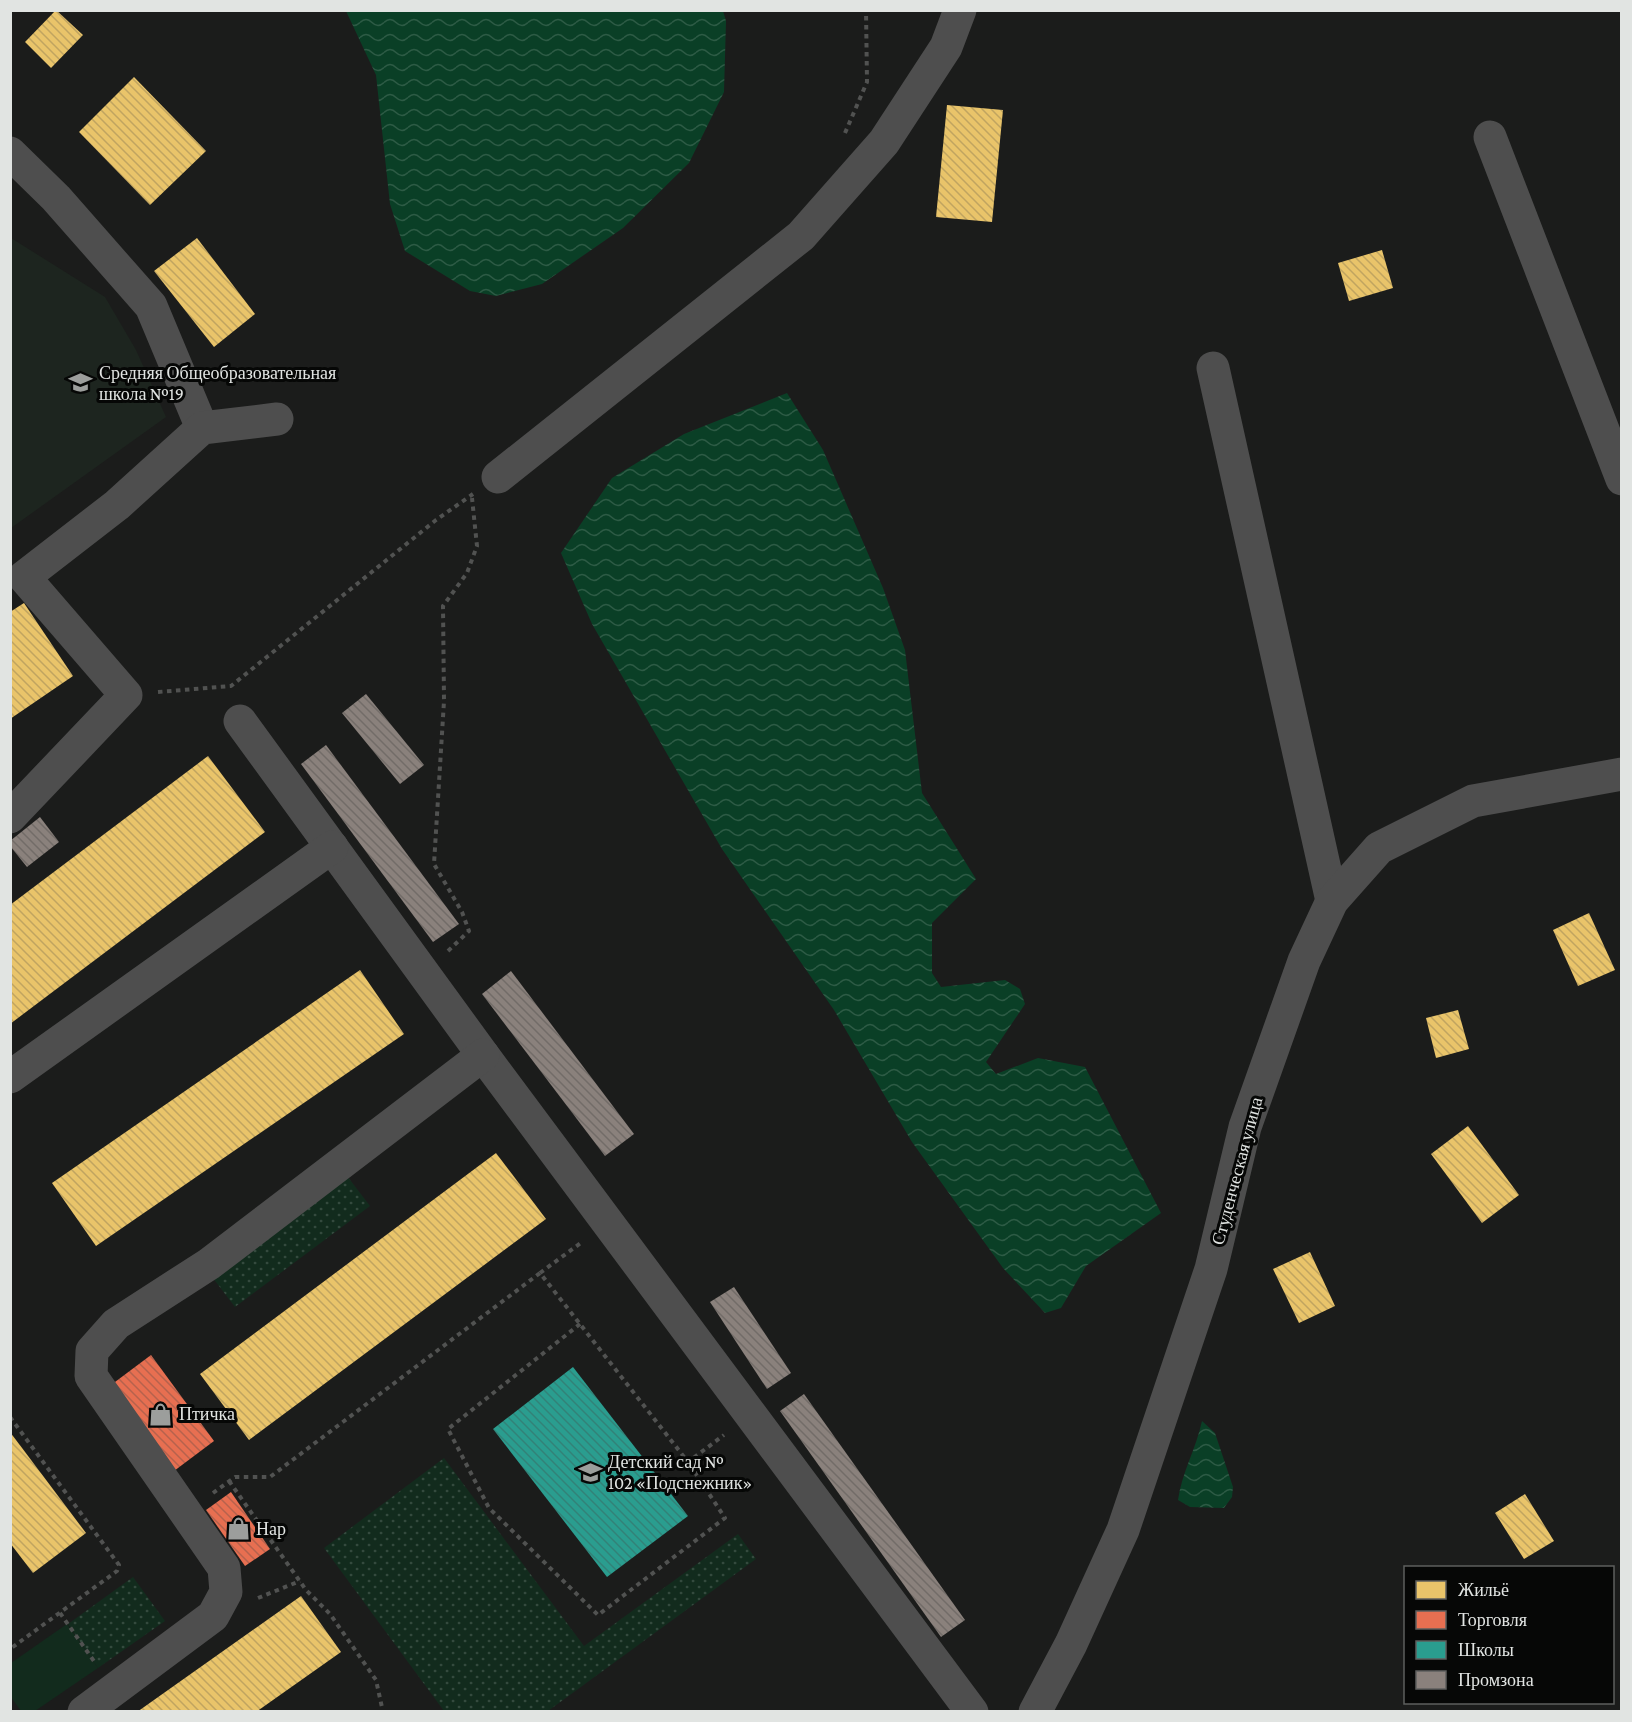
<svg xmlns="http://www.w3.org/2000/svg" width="1632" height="1722" font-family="'Crimson Pro',serif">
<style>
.built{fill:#1d251f}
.park{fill:url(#park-dots)}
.pitch{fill:#122b1d}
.water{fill:url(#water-waves)}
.homes{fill:url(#homes-back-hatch)}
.shops{fill:url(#shops-back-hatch)}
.schools{fill:url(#schools-back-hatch)}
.industry{fill:url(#industry-back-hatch)}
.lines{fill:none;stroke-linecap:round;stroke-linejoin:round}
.path{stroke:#515251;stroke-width:4;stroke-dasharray:4.5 4.5;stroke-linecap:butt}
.minor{stroke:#4e4e4e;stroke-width:33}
.labels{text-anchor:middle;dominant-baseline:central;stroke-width:6;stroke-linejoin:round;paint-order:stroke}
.poi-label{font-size:18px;fill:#e1e4e2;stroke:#060706;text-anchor:start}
.street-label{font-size:18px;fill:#e1e4e2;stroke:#060706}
</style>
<defs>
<pattern id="park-dots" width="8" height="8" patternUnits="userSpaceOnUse" patternTransform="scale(1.5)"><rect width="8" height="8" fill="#122b1d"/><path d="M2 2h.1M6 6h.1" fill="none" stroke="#344a3e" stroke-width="1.8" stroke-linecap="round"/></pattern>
<pattern id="water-waves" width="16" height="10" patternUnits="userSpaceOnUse" patternTransform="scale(1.5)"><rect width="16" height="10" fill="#0a3f26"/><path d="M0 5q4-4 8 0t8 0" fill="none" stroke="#2d5b45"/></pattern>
<pattern id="homes-back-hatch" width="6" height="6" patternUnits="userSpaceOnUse" patternTransform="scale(1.5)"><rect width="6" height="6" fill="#e9c46a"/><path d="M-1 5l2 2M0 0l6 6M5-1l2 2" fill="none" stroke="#c0a460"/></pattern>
<pattern id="shops-back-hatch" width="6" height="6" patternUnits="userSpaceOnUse" patternTransform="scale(1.5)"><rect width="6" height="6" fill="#e76f51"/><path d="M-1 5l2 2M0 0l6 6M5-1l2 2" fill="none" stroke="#b6624d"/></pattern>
<pattern id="schools-back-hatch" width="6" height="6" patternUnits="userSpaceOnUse" patternTransform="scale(1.5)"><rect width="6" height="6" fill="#2a9d8f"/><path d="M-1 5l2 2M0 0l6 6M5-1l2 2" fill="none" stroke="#328278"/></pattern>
<pattern id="industry-back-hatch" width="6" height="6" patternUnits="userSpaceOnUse" patternTransform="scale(1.5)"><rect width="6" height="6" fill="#8a817c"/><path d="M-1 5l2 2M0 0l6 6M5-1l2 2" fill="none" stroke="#726c68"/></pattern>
</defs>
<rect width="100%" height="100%" fill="#1b1c1b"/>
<path class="built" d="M11,238L105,297L136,350L166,417L11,528Z"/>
<g class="park">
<path d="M341,1168L370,1206L235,1307L206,1269Z"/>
<path d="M444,1458L584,1646L738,1534L756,1559L548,1711H444L324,1548Z"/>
<path d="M133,1577L165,1621L98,1668L68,1624Z"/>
</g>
<path class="pitch" d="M67,1624L98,1668L35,1711H21L11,1697V1663Z"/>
<g class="water">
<path d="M346,11H723L726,21L724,92L689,163L623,228L542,284L496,296L470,291L405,251L390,204L376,75Z"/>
<path d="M787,393L823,450L883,588L905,650L922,793L976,879L932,923V973L941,987L1005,980L1020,989L1025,1004L986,1062L996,1074L1038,1058L1085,1067L1161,1213L1086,1266L1061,1308L1045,1313L1003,1268L912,1142L834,1010L722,849L592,624L561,553L612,478L684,434Z"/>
<path d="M1202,1421L1215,1433L1233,1487L1232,1497L1224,1508L1190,1507L1178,1500C1182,1472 1196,1449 1202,1421Z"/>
</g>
<g class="homes">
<path d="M56,10L83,35L51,68L25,42Z"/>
<path d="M134,77L206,151L150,205L79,132Z"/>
<path d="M947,105L1003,110L992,222L936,217Z"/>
<path d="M197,238L255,314L214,347L154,271Z"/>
<path d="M1382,250L1393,288L1349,301L1338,263Z"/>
<path d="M24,603L73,676L10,719V612Z"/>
<path d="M208,756L265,832L10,1024V905Z"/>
<path d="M1589,913L1615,970L1578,986L1553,930Z"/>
<path d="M360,970L404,1034L96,1246L52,1183Z"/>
<path d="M1458,1010L1469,1049L1436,1058L1426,1018Z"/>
<path d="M1468,1126L1519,1195L1482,1223L1431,1154Z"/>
<path d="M496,1153L546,1219L249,1440L200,1374Z"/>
<path d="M1310,1252L1335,1306L1299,1323L1273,1269Z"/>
<path d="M10,1432L86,1533L33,1573L10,1543Z"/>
<path d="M1525,1494L1554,1541L1524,1559L1495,1513Z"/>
<path d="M301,1596L341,1652L256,1712H137Z"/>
</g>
<g class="shops">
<path d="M151,1355L214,1441L170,1474L107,1388Z"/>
<path d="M231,1492L270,1549L245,1566L206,1510Z"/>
</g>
<path class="schools" d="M573,1367L688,1516L607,1577L493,1429Z"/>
<g class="industry">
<path d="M366,694L424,765L400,784L342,713Z"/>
<path d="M326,745L459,924L433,942L301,764Z"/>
<path d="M40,817L59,842L27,867L10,846V841Z"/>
<path d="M511,971L634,1134L605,1156L482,994Z"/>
<path d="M734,1287L791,1373L767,1389L710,1302Z"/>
<path d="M804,1394L965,1620L941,1637L780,1411Z"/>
</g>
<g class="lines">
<g class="path">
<path d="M845,133L867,82L866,10"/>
<path d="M158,692L231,686L436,520L473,494"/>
<path d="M448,951L469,931L462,912L434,864L444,701L443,606L467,573L477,546L472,498"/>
<path d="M540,1273L582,1242"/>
<path d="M580,1324L448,1429L489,1508L598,1615L725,1518L688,1462"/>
<path d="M10,1417L119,1565L117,1571L10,1649"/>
<path d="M229,1481L306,1590L330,1614L376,1680L383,1712"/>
<path d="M213,1493L235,1477H270L540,1273L688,1462L724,1435"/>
<path d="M258,1598L300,1581"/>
<path d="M60,1613L96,1664"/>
</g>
<g class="minor">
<path d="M1490,137L1622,479"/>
<path d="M10,153L56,198L151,306L202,428"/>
<path d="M1213,368L1332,901"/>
<path d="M498,477L801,236L884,142L946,47L960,10"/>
<path d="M240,721L483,1055L972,1712"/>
<path d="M10,817L126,695L24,577L117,505L202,428L277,419"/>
<path d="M10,1077L332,847"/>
<path d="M84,1712L213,1616L226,1592L224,1568L91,1376L92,1351L116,1324L209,1264L483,1055"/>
<path d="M1035,1712L1071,1644L1123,1530L1211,1269L1245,1127L1304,961L1332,901L1379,848L1473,801L1622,774"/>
</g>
</g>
<defs>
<symbol id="school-bare" viewBox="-9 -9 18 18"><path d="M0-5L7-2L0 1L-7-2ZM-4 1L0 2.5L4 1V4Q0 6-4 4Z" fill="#9c9e9c" stroke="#060706" stroke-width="2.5" paint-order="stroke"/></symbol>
<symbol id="shop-bare" viewBox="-9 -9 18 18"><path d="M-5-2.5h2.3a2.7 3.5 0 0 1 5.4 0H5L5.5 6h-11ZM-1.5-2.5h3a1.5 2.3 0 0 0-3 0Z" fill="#9c9e9c" stroke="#060706" stroke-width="2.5" paint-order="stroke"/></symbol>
</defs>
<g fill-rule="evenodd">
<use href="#school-bare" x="64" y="366" width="33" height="33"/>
<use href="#shop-bare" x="144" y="1398" width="33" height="33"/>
<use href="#school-bare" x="574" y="1456" width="33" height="33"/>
<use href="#shop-bare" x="222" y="1512" width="33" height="33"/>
</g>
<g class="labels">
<g class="poi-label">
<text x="99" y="373">Средняя Общеобразовательная<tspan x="99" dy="21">школа №19</tspan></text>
<text x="179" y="1414">Птичка</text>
<text x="608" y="1462">Детский сад №<tspan x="608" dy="21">102 «Подснежник»</tspan></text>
<text x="256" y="1529">Нар</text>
</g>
<g class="street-label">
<text transform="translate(1237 1171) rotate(-75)">Студенческая улица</text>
</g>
</g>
<rect width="1632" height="1722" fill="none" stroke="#e1e4e2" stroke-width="24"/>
<rect x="1404" y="1566" width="210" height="138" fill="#060706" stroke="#5e5f5e" stroke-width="1.5"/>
<rect x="1416" y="1581" width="30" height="18" fill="#e9c46a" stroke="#5e5f5e" stroke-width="1.5"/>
<text x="1458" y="1596" font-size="18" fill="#e1e4e2">Жильё</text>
<rect x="1416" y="1611" width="30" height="18" fill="#e76f51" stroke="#5e5f5e" stroke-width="1.5"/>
<text x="1458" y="1626" font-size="18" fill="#e1e4e2">Торговля</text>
<rect x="1416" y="1641" width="30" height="18" fill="#2a9d8f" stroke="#5e5f5e" stroke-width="1.5"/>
<text x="1458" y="1656" font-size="18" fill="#e1e4e2">Школы</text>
<rect x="1416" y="1671" width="30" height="18" fill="#8a817c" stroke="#5e5f5e" stroke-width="1.5"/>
<text x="1458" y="1686" font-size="18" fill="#e1e4e2">Промзона</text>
</svg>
